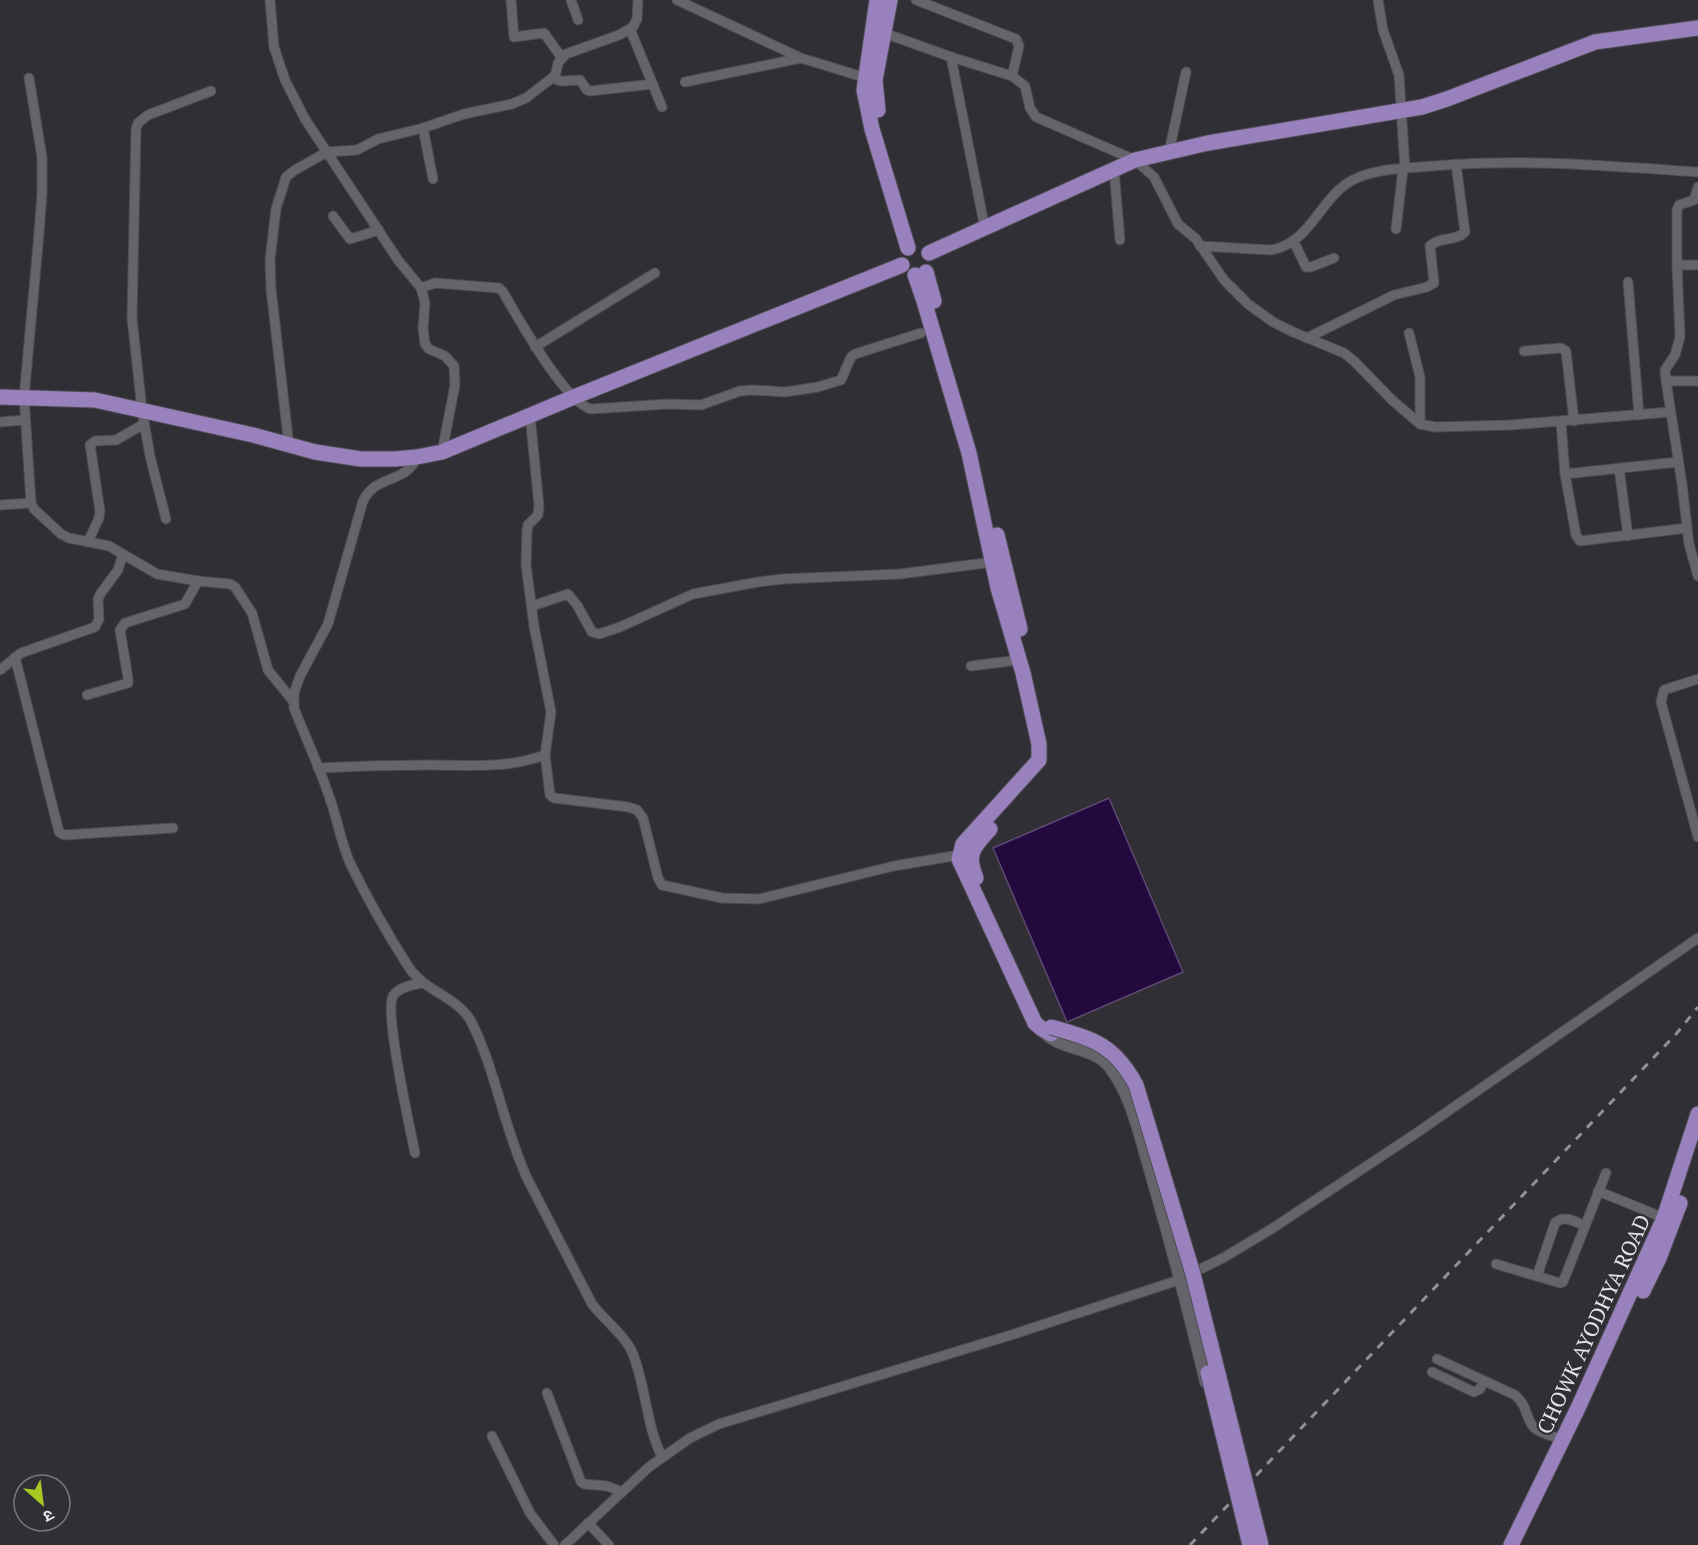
<svg xmlns="http://www.w3.org/2000/svg" width="1698" height="1545" font-family="'PT Serif','Noto Sans Devanagari',serif">
<style>
.water{fill:#24093f;stroke:#5e4a71;stroke-width:1.5}
.lines{fill:none;stroke-linecap:round;stroke-linejoin:round}
.minor-casing{stroke:#4e4c52;stroke-width:11}
.tertiary-casing{stroke:#4e4c52;stroke-width:14}
.primary-casing{stroke:#4e4c52;stroke-width:17}
.minor{stroke:#66646b;stroke-width:9}
.tertiary{stroke:#66646b;stroke-width:12}
.primary{stroke:#9981be;stroke-width:15}
.rail{stroke:#919095;stroke-width:3;stroke-dasharray:8 8;stroke-linecap:butt}
.primary-bridge-casing{stroke:#4e4c52;stroke-width:17;stroke-linecap:butt}
.primary-bridge{stroke:#9981be;stroke-width:15}
.labels{text-anchor:middle;dominant-baseline:central;stroke-width:4.5;stroke-linejoin:round;paint-order:stroke}
.street-label{font-size:21px;fill:#e4e3e7;stroke:#312f36}
</style>
<rect width="100%" height="100%" fill="#312f36"/>
<path class="water" d="M1109,798L1183,972L1067,1022L993,848Z"/>
<g class="lines">
<defs>
<g id="minor">
<path d="M270,0L274,47L285,80L305,119L398,260L421,288L425,303L423,328L425,344L429,349L445,356L454,366L455,385L442,452"/>
<path d="M511,0L514,37L544,33L562,58"/>
<path d="M571,0L578,20"/>
<path d="M677,0L801,58L866,78"/>
<path d="M916,0L1016,39L1019,46L1012,76"/>
<path d="M1378,0L1383,30L1399,75L1405,168"/>
<path d="M630,29L662,107"/>
<path d="M884,33L951,57L1012,76L1025,86L1030,108L1036,117L1135,160L1154,177L1178,224L1196,239L1224,280L1248,304L1273,322L1293,332L1344,353L1354,361L1392,400L1420,424L1435,427L1510,425L1670,412"/>
<path d="M951,57L985,229"/>
<path d="M29,78L42,157V194L38,245L24,397L31,503L34,509L61,534L69,538L109,546L157,574L198,581L230,584L235,587L252,613L268,670L293,701"/>
<path d="M552,78L561,81L580,80L587,90L590,91L653,84"/>
<path d="M685,82L801,58"/>
<path d="M423,128L433,179"/>
<path d="M1169,152L1186,72"/>
<path d="M1114,170L1120,240"/>
<path d="M1698,187L1694,200L1679,205L1677,210V265L1680,337L1675,355L1665,370L1666,381L1682,484L1689,544L1698,576"/>
<path d="M333,216L350,239L379,230"/>
<path d="M1396,229L1403,169"/>
<path d="M1294,242L1306,267H1311L1334,258"/>
<path d="M1200,246L1271,250C1316,242 1321,187 1365,175C1386,168 1410,168 1433,166C1521,158 1609,166 1698,172"/>
<path d="M1677,265H1698"/>
<path d="M1628,282L1639,415"/>
<path d="M421,288L435,283L499,288L503,292C517,316 565,403 591,409L668,404L701,405L740,391L754,390L785,392L818,387L841,380L851,357L855,354L921,333"/>
<path d="M1409,333L1420,377V424"/>
<path d="M1307,338L1394,295L1427,287L1434,283L1430,246C1440,236 1456,242 1465,232L1456,164"/>
<path d="M535,347L655,273"/>
<path d="M1524,351L1561,348L1566,351L1574,421"/>
<path d="M1666,381H1698"/>
<path d="M530,415L539,506L538,515L528,525L527,531L526,565L534,626L551,712L545,755L550,795L554,798L628,807L637,810L643,818L658,878L662,885L722,898L759,899L894,866L959,855"/>
<path d="M0,422L25,420"/>
<path d="M1561,422L1565,474L1576,535L1580,541L1687,528"/>
<path d="M289,446L271,289L270,260L276,209L286,177L295,170L327,152L357,150L378,139L423,128L464,114L512,104L526,98L552,78L556,73L558,63L566,54L619,35L633,27L637,19L638,0"/>
<path d="M417,457C405,485 377,473 363,501L328,624L300,676L294,693V708C306,739 321,770 331,802C338,822 341,843 350,863C367,898 387,933 408,966C424,992 458,996 472,1023C496,1072 504,1128 527,1178L592,1304C604,1320 625,1335 633,1354C646,1387 646,1425 662,1457"/>
<path d="M1619,468L1628,536"/>
<path d="M1565,474L1678,462"/>
<path d="M0,505L31,503"/>
<path d="M166,519L150,456L142,410L132,318L136,129L138,123L148,115L211,91"/>
<path d="M88,542L99,518L100,511L90,445L95,441L116,440L144,424"/>
<path d="M532,606L568,594L577,605L592,632L599,634L620,627L693,594L758,582L783,579L900,574L993,562"/>
<path d="M15,657L59,832L64,835L173,828"/>
<path d="M971,666L1019,660"/>
<path d="M0,670L21,653L95,627L99,619L98,599L101,593L118,570L123,554"/>
<path d="M1698,679L1664,690L1661,702L1698,837"/>
<path d="M87,695L128,683V678L120,630L125,623L185,604L198,581"/>
<path d="M318,768C355,766 392,765 430,765C471,765 506,769 545,755"/>
<path d="M415,1153C410,1128 384,1012 393,996C398,987 413,985 422,983"/>
<path d="M1598,1191L1664,1218"/>
<path d="M1496,1264L1560,1283L1563,1282L1606,1173"/>
<path d="M1537,1276L1555,1223C1564,1214 1575,1222 1585,1226"/>
<path d="M1437,1359L1515,1395C1528,1407 1524,1413 1532,1425C1537,1433 1554,1436 1563,1440"/>
<path d="M1432,1372L1474,1392L1480,1389L1484,1381"/>
<path d="M547,1393L581,1482L584,1484L607,1486L622,1492"/>
<path d="M492,1436L530,1513L554,1545"/>
<path d="M588,1523L609,1545"/>
<path d="M565,1545L649,1467L690,1438L719,1424L1011,1335L1176,1281L1223,1258L1273,1228L1415,1134L1698,938"/>
</g>
<path id="tertiary" d="M1043,1030C1059,1051 1093,1045 1110,1067C1133,1097 1140,1137 1151,1173C1171,1242 1189,1311 1206,1382"/>
<g id="primary">
<path d="M877,0L864,90L872,129L908,248"/>
<path d="M878,110L875,80L890,0"/>
<path d="M929,253L1135,160L1208,143L1422,107L1447,99L1595,42L1698,28"/>
<path d="M926,272L934,301"/>
<path d="M915,275L924,301L969,453L998,588L1023,673L1039,744V760L963,844L959,859L1035,1023L1042,1029L1051,1034"/>
<path d="M0,397L95,400L253,435L315,452L361,459H395L417,457L442,452L574,397L902,265"/>
<path d="M997,535L1020,629"/>
<path d="M976,878C966,853 973,848 990,829"/>
<path d="M1643,1291L1659,1258L1680,1203"/>
<path d="M1511,1545L1578,1408L1664,1218L1698,1114"/>
</g>
</defs>
<use href="#minor" class="minor-casing"/>
<use href="#tertiary" class="tertiary-casing"/>
<use href="#primary" class="primary-casing"/>
<use href="#minor" class="minor"/>
<use href="#tertiary" class="tertiary"/>
<use href="#primary" class="primary"/>
<path class="rail" d="M1190,1545L1677,1033L1698,1007"/>
<defs>
<g id="primary-bridge">
<path d="M1051,1027C1093,1039 1114,1044 1136,1085L1193,1274L1261,1545"/>
<path d="M1208,1373L1250,1545"/>
</g>
</defs>
<use href="#primary-bridge" class="primary-bridge-casing"/>
<use href="#primary-bridge" class="primary-bridge"/>
</g>
<g class="labels">
<g class="street-label">
<text transform="translate(1593 1324) rotate(-65)">CHOWK AYODHYA ROAD</text>
</g>
</g>
<g transform="translate(42 1503) rotate(152)"><circle r="28" fill="#312f36" stroke="#79777d" stroke-width="1.5"/>
<path d="M0-4.5L10 22L0 15L-10 22Z" fill="#a6c820"/>
<text y="-9" font-size="16" font-weight="bold" text-anchor="middle" fill="#e4e3e7">उ</text>
</g>
</svg>
